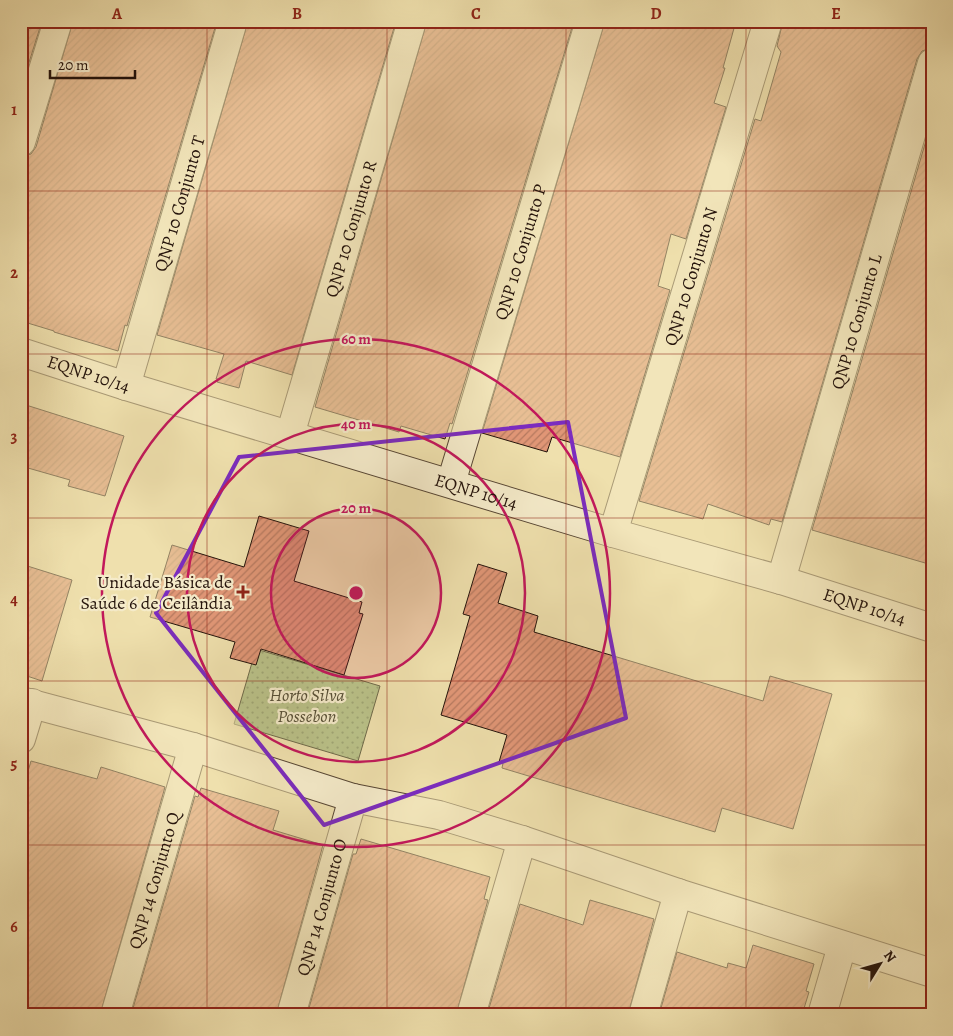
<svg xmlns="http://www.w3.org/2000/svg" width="953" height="1036" font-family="Alegreya,serif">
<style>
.garden{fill:url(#garden-dots);stroke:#6f6a4a}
.building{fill:url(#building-hatch);stroke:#24130b}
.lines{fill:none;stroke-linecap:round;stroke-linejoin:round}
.minor-casing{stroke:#574634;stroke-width:30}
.minor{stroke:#f5ebca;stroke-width:28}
.marked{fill:none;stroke:#7b2cbf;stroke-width:4;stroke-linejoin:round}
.grid{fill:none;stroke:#8f2418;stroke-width:1;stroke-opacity:0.55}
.ring{fill:none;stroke:#c2185b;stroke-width:2.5}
.poi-dot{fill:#8f2418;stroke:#f5ebca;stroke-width:2}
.labels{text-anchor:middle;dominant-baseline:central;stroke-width:4.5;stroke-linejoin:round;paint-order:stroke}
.street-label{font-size:18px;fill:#24130b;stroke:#f5ebca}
.poi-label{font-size:18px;fill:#24130b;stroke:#f5ebca;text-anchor:end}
.park-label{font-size:18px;font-style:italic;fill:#585037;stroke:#f5ebca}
.centre{fill:#c2185b;stroke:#f5ebca;stroke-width:2.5}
.ring-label{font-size:15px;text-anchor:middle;font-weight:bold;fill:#c2185b;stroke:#f5ebca;stroke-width:4.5;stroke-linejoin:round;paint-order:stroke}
.neatline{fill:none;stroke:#8f2418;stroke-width:2}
.grid-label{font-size:16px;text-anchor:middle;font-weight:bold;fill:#8f2418}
</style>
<defs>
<pattern id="garden-dots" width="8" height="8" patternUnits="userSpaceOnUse" patternTransform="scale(1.25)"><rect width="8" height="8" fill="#bac289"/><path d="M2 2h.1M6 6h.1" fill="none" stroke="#a0a675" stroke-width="1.8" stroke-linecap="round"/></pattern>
<pattern id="building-hatch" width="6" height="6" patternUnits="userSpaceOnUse" patternTransform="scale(1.25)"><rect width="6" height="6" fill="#e09676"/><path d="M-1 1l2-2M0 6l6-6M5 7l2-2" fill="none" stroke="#b5795f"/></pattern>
</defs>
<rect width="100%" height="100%" fill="#efe0ad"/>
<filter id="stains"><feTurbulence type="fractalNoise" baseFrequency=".004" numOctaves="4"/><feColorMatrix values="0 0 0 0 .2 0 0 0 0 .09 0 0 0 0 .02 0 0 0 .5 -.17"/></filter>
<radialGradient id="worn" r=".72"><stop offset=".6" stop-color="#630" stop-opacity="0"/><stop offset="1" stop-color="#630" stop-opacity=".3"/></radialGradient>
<path class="garden" d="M256,649L380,686L358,761L234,724Z"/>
<g class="building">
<path d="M21,21H42L21,88Z"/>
<path d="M73,21H217L127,326L125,325L118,351L54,332V331L21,321V157L31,154L36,147Z"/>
<path d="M248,21H303L321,27L323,21H396L292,375L246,361L239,388L217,382L218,379H216L224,354L157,335Z"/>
<path d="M427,21H574L452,424L450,423L445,439L401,426L399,432L315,407Z"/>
<path d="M605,21H736L723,68H725L714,103L726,107L686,239L671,234L658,286L670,290L620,457L552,437L547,452L482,433Z"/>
<path d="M783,21H932V48L922,51L917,59L782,522L771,519L769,525L708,504L703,519L639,501L755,119L761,121L781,52L777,46Z"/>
<path d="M932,120V565L812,530Z"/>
<path d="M26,405L124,436L105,496L68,486L70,480L21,466V407L25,408Z"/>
<path d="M259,516L309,531L294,581L362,602L359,613L363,614L344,675L261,649L256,665L230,658L235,642L150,617L172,545L244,567Z"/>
<path d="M21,564L72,580L42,681L21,674Z"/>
<path d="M478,564L507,573L498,603L538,616L534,632L763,701L770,676L832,694L793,829L722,808L715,832L502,768L503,763L499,762L507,735L441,715L470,616L463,614Z"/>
<path d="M31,761L97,779L101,767L165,787L100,1015H21V795Z"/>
<path d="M201,788L279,811L273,830L323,845L276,1015H220L205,1011L204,1015H131L195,796L198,797Z"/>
<path d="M361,839L490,877L484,899L488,900L456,1015H307L353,854H356Z"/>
<path d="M590,900L654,919L628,1015H487L520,904L583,925Z"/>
<path d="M753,945L814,964L806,991L809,992L802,1015H659L677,952L727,968L728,963L746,968Z"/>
</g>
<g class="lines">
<defs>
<g id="minor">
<path d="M21,142L58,21"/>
<path id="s1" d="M21,352L126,386L613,533L781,580L932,628"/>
<path id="s2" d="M126,386L233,21"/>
<path id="s3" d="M290,435L412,21"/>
<path id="s4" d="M451,483L590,21"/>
<path id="s5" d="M613,533L768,21"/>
<path id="s6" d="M781,580L932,63"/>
<path d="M21,701L193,747L353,798L439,815L522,840L678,893L932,973"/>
<path d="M21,739L32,703"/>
<path id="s7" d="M115,1015L193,747"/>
<path id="s8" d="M291,1015L353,798"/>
<path d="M471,1015L522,840"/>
<path d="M643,1015L678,893"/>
<path d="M822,1015L842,946"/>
</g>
</defs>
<use href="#minor" class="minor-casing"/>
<use href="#minor" class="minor"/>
</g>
<path d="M0 0H953V1036H0ZM568,422L626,718L324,825L156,613L239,457Z" fill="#efe0ad" fill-opacity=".55" fill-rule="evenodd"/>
<path class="marked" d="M568,422L626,718L324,825L156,613L239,457Z"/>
<path class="grid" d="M207,21V1015M387,21V1015M566,21V1015M746,21V1015M21,191H932M21,354H932M21,518H932M21,681H932M21,845H932"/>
<circle cx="356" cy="593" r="85" fill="#c2185b" fill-opacity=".12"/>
<g class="ring">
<circle cx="356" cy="593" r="85"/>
<circle cx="356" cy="593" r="169"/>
<circle cx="356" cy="593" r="254"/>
</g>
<path class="poi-dot" d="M240.5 584.5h5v5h5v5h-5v5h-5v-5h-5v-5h5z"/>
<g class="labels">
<g class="street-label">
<text stroke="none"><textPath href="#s2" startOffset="190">QNP 10 Conjunto T</textPath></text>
<text stroke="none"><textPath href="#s3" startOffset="215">QNP 10 Conjunto R</textPath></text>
<text stroke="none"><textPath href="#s4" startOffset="241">QNP 10 Conjunto P</textPath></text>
<text stroke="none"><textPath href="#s5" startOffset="268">QNP 10 Conjunto N</textPath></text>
<text stroke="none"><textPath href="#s6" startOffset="269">QNP 10 Conjunto L</textPath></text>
<text stroke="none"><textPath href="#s1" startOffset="71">EQNP 10/14</textPath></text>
<text stroke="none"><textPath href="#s1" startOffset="476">EQNP 10/14</textPath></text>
<text stroke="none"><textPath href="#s1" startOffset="881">EQNP 10/14</textPath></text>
<text stroke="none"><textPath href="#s7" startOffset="140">QNP 14 Conjunto Q</textPath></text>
<text stroke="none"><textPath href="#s8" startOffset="112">QNP 14 Conjunto O</textPath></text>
</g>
<g class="poi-label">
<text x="232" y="582">Unidade Básica de<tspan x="232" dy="21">Saúde 6 de Ceilândia</tspan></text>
</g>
<g class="park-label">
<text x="307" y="695">Horto Silva<tspan x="307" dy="21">Possebon</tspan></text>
</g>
</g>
<circle cx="356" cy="593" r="8" class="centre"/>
<g class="ring-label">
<text x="356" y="344">60 m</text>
<text x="356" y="429">40 m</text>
<text x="356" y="513">20 m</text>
</g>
<rect width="953" height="1036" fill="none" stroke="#efe0ad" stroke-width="55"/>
<g transform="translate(880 964) rotate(53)" stroke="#f5ebca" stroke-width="4" paint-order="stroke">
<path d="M0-4L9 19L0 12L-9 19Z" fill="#24130b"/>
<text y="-8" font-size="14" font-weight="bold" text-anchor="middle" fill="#24130b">N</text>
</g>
<path d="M50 70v8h85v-8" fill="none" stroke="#24130b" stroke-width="2.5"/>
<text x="58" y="70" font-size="15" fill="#24130b" stroke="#f5ebca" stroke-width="4" paint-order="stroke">20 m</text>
<rect x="28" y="28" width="898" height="980" class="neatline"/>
<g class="grid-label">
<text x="117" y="19">A</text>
<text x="297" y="19">B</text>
<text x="476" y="19">C</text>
<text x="656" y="19">D</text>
<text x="836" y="19">E</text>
<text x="14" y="115">1</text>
<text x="14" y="278">2</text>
<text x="14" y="442">3</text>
<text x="14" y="605">4</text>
<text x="14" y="769">5</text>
<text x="14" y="932">6</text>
</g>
<rect width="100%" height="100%" filter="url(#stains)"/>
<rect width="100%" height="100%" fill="url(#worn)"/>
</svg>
